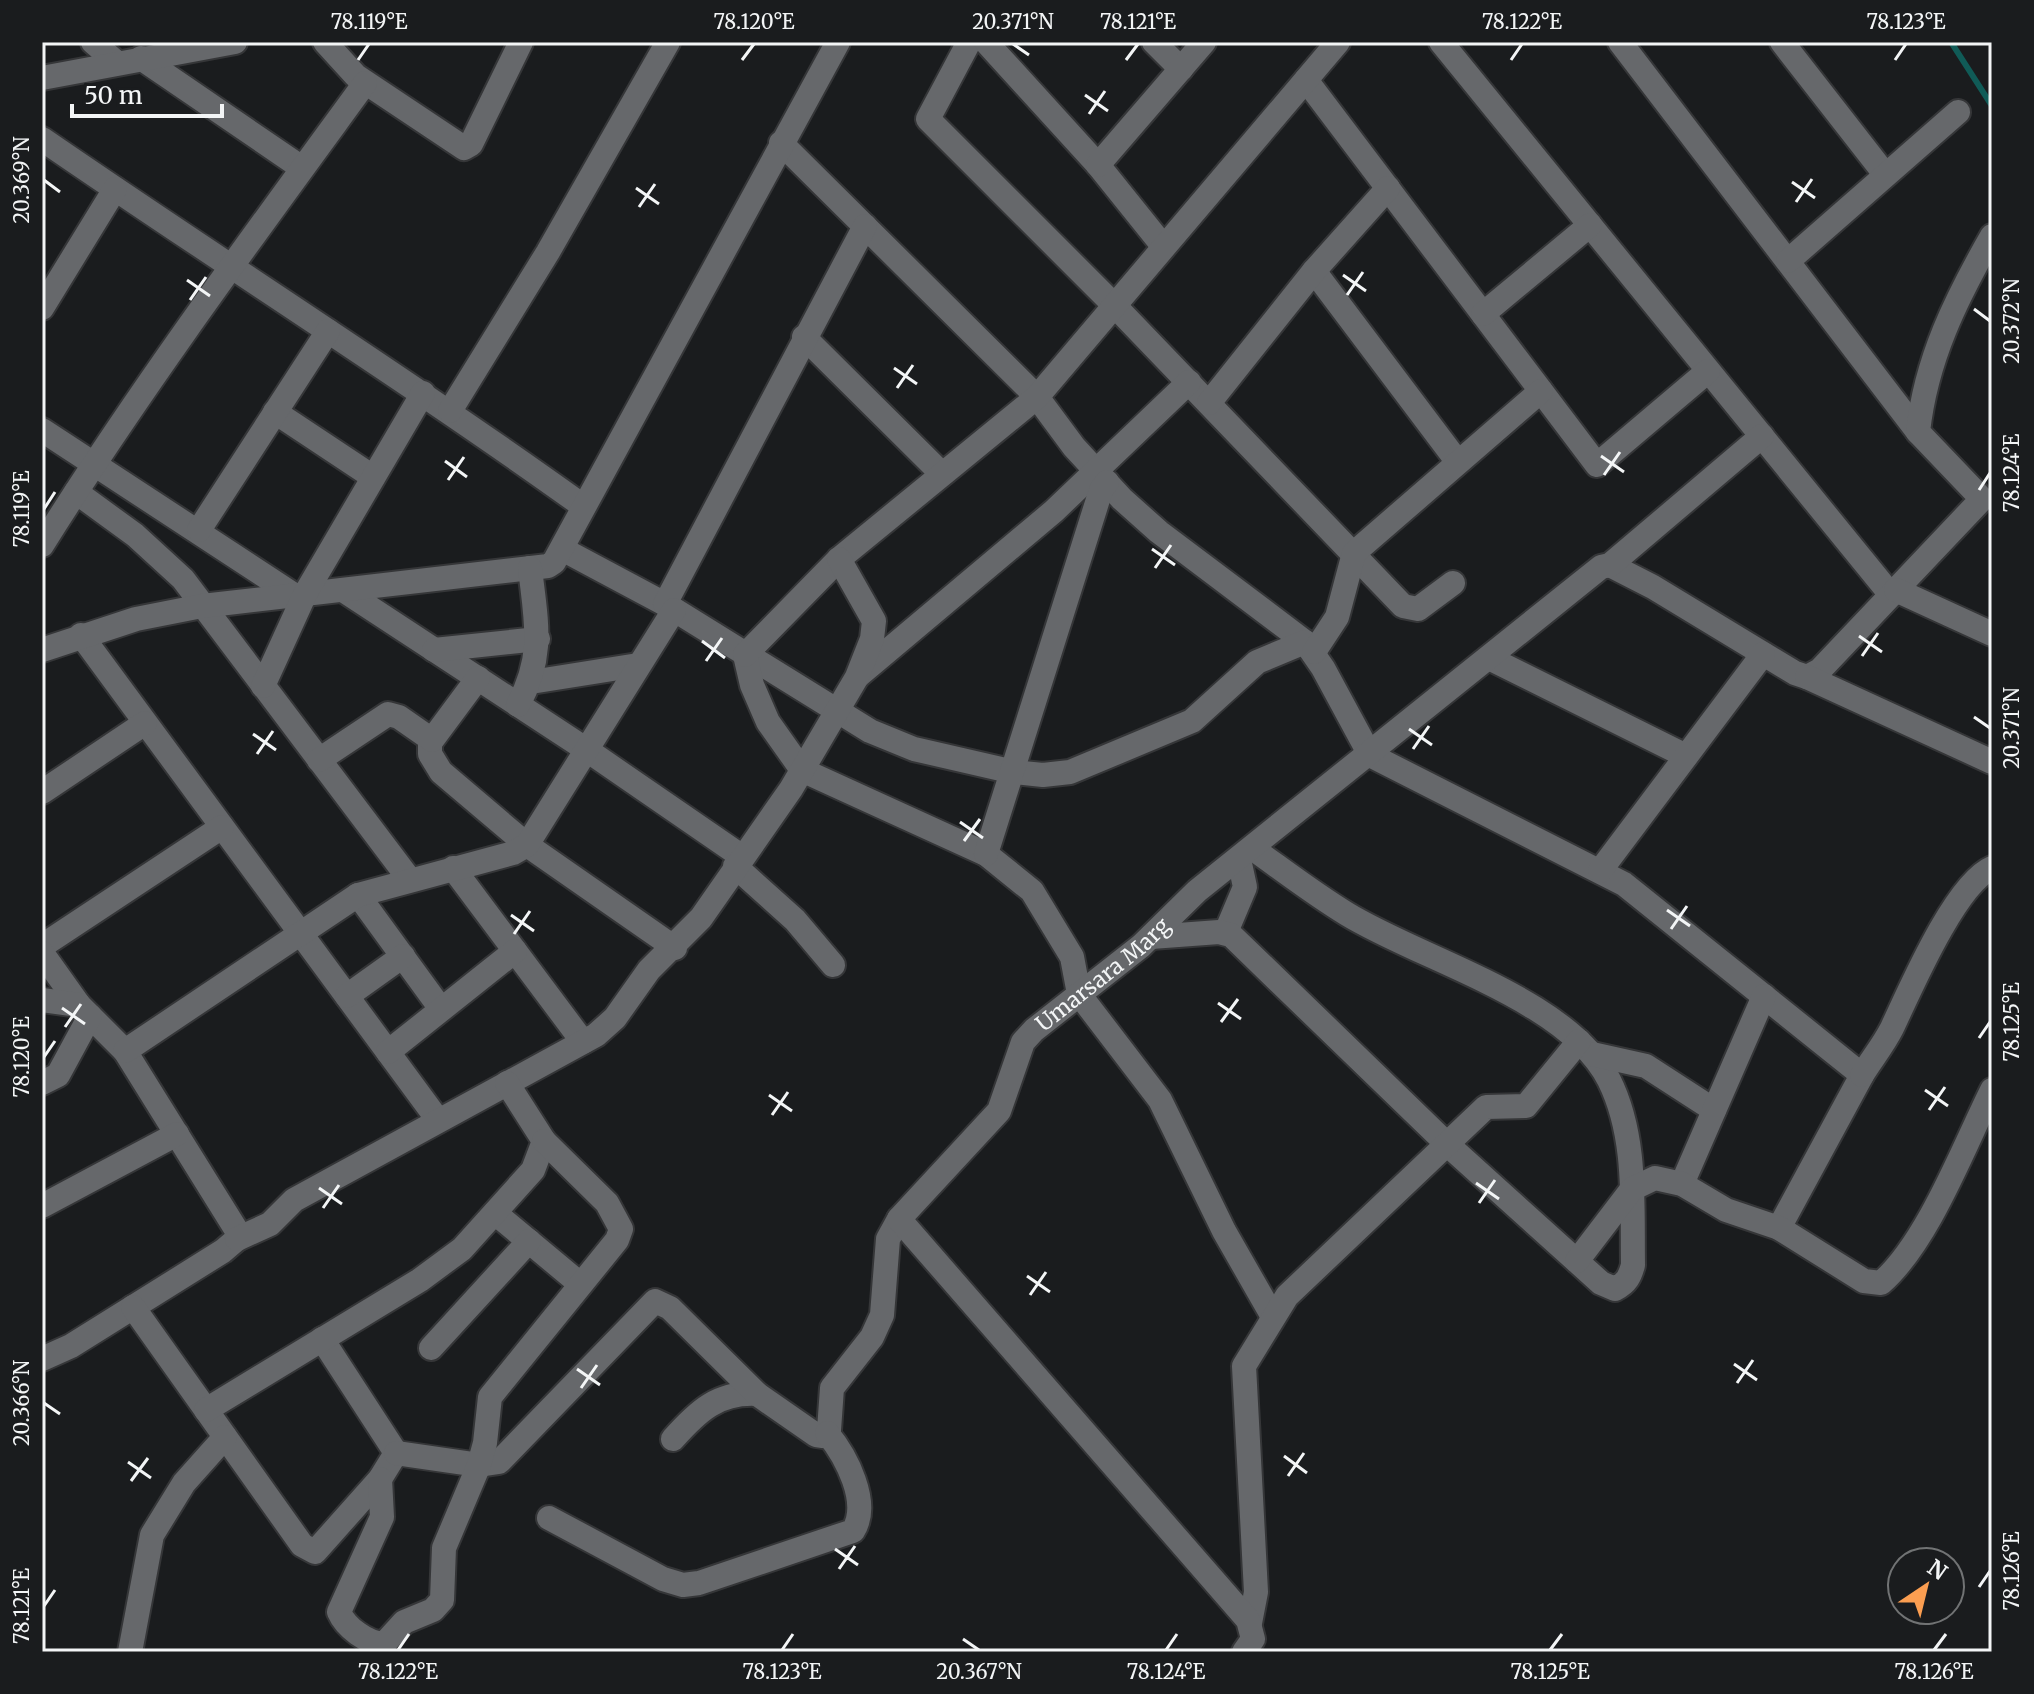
<svg xmlns="http://www.w3.org/2000/svg" width="2034" height="1694" font-family="Merriweather,serif">
<style>
.lines{fill:none;stroke-linecap:round;stroke-linejoin:round}
.stream{stroke:#105b57;stroke-width:6}
.minor-casing{stroke:#353638;stroke-width:28}
.minor{stroke:#66686b;stroke-width:24}
.ticks{fill:none;stroke:#f3f5f6;stroke-width:3}
.labels{text-anchor:middle;dominant-baseline:central;stroke-width:8;stroke-linejoin:round;paint-order:stroke}
.street-label{font-size:22px;fill:#f3f5f6;stroke:#1a1c1e}
.neatline{fill:none;stroke:#f3f5f6;stroke-width:3}
.ticks-label{font-size:20px;text-anchor:middle;fill:#f3f5f6}
</style>
<rect width="100%" height="100%" fill="#1a1c1e"/>
<g class="lines">
<path class="stream" d="M1951,42L1992,106"/>
<defs>
<g id="minor">
<path d="M93,42L117,63"/>
<path d="M325,42L356,76L464,148L471,144L521,42"/>
<path d="M969,42L928,119L1115,306L1403,606L1418,609L1453,583"/>
<path d="M986,42L1098,165L1163,246"/>
<path d="M1154,42L1181,69"/>
<path d="M1441,42L1891,595"/>
<path d="M1620,42L1918,432"/>
<path d="M1782,42L1884,173"/>
<path d="M141,58L302,168"/>
<path d="M42,78L235,42"/>
<path d="M1306,80L1597,465L1708,371"/>
<path d="M42,139C222,263 406,379 583,506"/>
<path d="M781,143L1037,397L1074,447L1122,499L1159,532L1305,642L1323,668L1370,755L1624,884L1862,1075L1779,1228"/>
<path d="M1098,165L1204,42"/>
<path d="M1788,261L1958,112"/>
<path d="M1314,271L1457,461"/>
<path d="M42,308L115,189"/>
<path d="M1483,314L1590,225"/>
<path d="M804,337L942,474"/>
<path d="M1209,403L1314,271L1388,188"/>
<path d="M450,411L548,252L668,42"/>
<path d="M275,412L373,477"/>
<path d="M42,430L294,595"/>
<path d="M76,492L135,535L183,579L410,880"/>
<path d="M199,530L328,331"/>
<path d="M42,545C142,386 254,235 365,83"/>
<path d="M562,549L665,604L870,731L914,749L1014,772L1043,775L1070,772L1192,721L1257,662L1305,642"/>
<path d="M1610,565L1653,587L1795,673L1807,677L1820,670L1982,499L1918,432C1926,359 1956,299 1992,236"/>
<path d="M343,590L584,748L741,856"/>
<path d="M1896,590L1992,634"/>
<path d="M665,604L865,226"/>
<path d="M81,635L438,1120"/>
<path d="M42,650L136,619L202,606L548,566L554,562L838,42"/>
<path d="M434,650L538,639"/>
<path d="M1314,652L1337,617L1354,553L1541,391"/>
<path d="M745,655L752,685L768,722L802,770L986,854L1032,891L1072,957L1079,994L1160,1100L1224,1231L1272,1315"/>
<path d="M745,655L839,559L1037,397L1338,42"/>
<path d="M1491,659L1686,756"/>
<path d="M859,675L1054,511L1189,382"/>
<path d="M1807,677L1992,762"/>
<path d="M531,682L638,665"/>
<path d="M263,686L305,594L423,393"/>
<path d="M518,705C545,655 536,622 530,568"/>
<path d="M430,740V754L441,772L527,845L675,948"/>
<path d="M319,760L388,714L399,717L432,740L478,678"/>
<path d="M42,792L145,723"/>
<path d="M986,854L1101,490L1107,482"/>
<path d="M735,866L795,920L833,965"/>
<path d="M453,868L583,1042"/>
<path d="M1600,871L1763,654"/>
<path d="M358,895L441,1009"/>
<path d="M1226,932L1245,887L1239,859"/>
<path d="M1151,937L1219,932L1231,935L1448,1145L1601,1283L1615,1289C1627,1283 1630,1276 1633,1265C1632,1203 1637,1136 1609,1080C1568,999 1422,960 1347,914C1314,894 1283,870 1252,848"/>
<path d="M42,946L222,827"/>
<path d="M42,953L79,1005L125,1051L237,1231V1239L223,1251L71,1346L42,1359"/>
<path d="M347,996L403,956"/>
<path d="M42,1000L79,1005"/>
<path d="M125,1051L358,895L513,853L527,845L674,610"/>
<path d="M388,1052L515,951"/>
<path d="M1592,1054L1646,1066L1714,1110"/>
<path d="M1862,1075C1872,1059 1884,1044 1892,1028C1910,990 1955,884 1992,868"/>
<path d="M42,1083L58,1075L90,1016"/>
<path d="M1682,1184L1764,996"/>
<path d="M42,1206L177,1134"/>
<path d="M495,1213L579,1283"/>
<path d="M237,1239L270,1224L294,1200L596,1035L615,1018L649,970L701,918L791,789L857,677L872,639L874,621L839,559"/>
<path d="M1577,1261L1632,1189L1655,1178L1682,1184L1726,1210L1779,1228L1864,1281L1881,1283C1928,1242 1964,1146 1992,1090"/>
<path d="M133,1307L302,1545L315,1552L380,1479L396,1453L322,1339"/>
<path d="M431,1348L529,1241"/>
<path d="M206,1410L420,1280L462,1249L533,1170L544,1141L507,1083"/>
<path d="M673,1439C698,1411 718,1392 757,1394"/>
<path d="M396,1453L479,1465L499,1462L655,1301L670,1308L757,1394L816,1435L823,1436L829,1430L832,1388L872,1337L882,1315L888,1239L899,1219"/>
<path d="M380,1479L382,1517L339,1612C346,1628 367,1643 384,1644L404,1622L433,1610L442,1600L444,1548L479,1465L485,1443L490,1397L617,1240L621,1229L607,1203L544,1141"/>
<path d="M549,1518L663,1579L683,1585L699,1583L853,1531C871,1503 846,1456 827,1433"/>
<path d="M1250,1623L1256,1592L1244,1366L1287,1296L1486,1107L1526,1106L1579,1041"/>
<path d="M130,1652L152,1535L184,1483L225,1437"/>
<path id="s1" d="M1244,1652L1253,1639L1248,1620L899,1219L999,1111L1023,1042L1034,1030L1141,946L1197,891L1601,567L1610,565L1762,436"/>
</g>
</defs>
<use href="#minor" class="minor-casing"/>
<use href="#minor" class="minor"/>
</g>
<path class="ticks" d="M1013,44L1029,55M358,60L369,44M742,60L754,44M1126,60L1138,44M1511,60L1522,44M1895,60L1906,44M1085,95L1108,111M1089,114L1105,91M44,180L60,192M1792,182L1815,198M636,188L659,204M1796,202L1812,179M639,207L655,184M1343,275L1366,291M187,280L210,296M1347,295L1363,272M190,300L206,277M1974,309L1990,321M894,368L917,384M897,388L913,365M1601,456L1624,472M445,461L467,477M1604,475L1620,452M448,480L464,457M1979,490L1990,473M44,509L55,492M1152,549L1175,565M1155,568L1171,545M1859,636L1882,652M702,641L725,658M1862,656L1878,633M706,661L722,638M1974,717L1990,728M1409,729L1432,745M253,734L276,750M1413,749L1429,726M257,754L273,731M960,822L983,838M964,841L980,819M1667,910L1690,926M511,915L534,931M1671,929L1687,906M514,934L530,911M1218,1003L1241,1019M62,1008L85,1024M1221,1022L1238,999M65,1027L81,1004M1979,1038L1990,1022M44,1057L55,1041M1925,1090L1948,1106M769,1095L792,1111M1929,1110L1945,1087M772,1115L788,1092M1476,1183L1499,1199M319,1188L342,1204M1479,1203L1495,1180M323,1208L339,1185M1027,1276L1050,1292M1030,1295L1046,1272M1734,1364L1757,1380M577,1369L600,1385M1737,1383L1753,1360M581,1388L597,1365M44,1403L60,1414M1284,1456L1307,1473M128,1462L151,1478M1288,1476L1304,1453M131,1481L148,1458M835,1549L858,1565M839,1569L855,1546M1979,1587L1990,1571M44,1606L55,1590M963,1639L979,1650M398,1650L409,1634M782,1650L793,1634M1166,1650L1177,1634M1550,1650L1562,1634M1934,1650L1946,1634"/>
<g class="labels">
<g class="street-label">
<text stroke="none"><textPath href="#s1" startOffset="892">Umarsara Marg</textPath></text>
</g>
</g>
<rect width="2034" height="1694" fill="none" stroke="#1a1c1e" stroke-width="88"/>
<g transform="translate(1926 1586) rotate(35)"><circle r="38" fill="#1a1c1e" stroke="#717374" stroke-width="2"/>
<path d="M0-6L14 30L0 20L-14 30Z" fill="#fb9e51"/>
<text y="-12" font-size="22" font-weight="bold" text-anchor="middle" fill="#f3f5f6">N</text>
</g>
<path d="M72 104v12h150v-12" fill="none" stroke="#f3f5f6" stroke-width="4"/>
<text x="84" y="104" font-size="24" fill="#f3f5f6" stroke="#1a1c1e" stroke-width="6" paint-order="stroke">50 m</text>
<rect x="44" y="44" width="1946" height="1606" class="neatline"/>
<g class="ticks-label">
<text x="369" y="29">78.119°E</text>
<text x="754" y="29">78.120°E</text>
<text x="1013" y="29">20.371°N</text>
<text x="1138" y="29">78.121°E</text>
<text x="1522" y="29">78.122°E</text>
<text x="1906" y="29">78.123°E</text>
<text transform="translate(22 180) rotate(-90)" y="7">20.369°N</text>
<text transform="translate(2012 321) rotate(-90)" y="7">20.372°N</text>
<text transform="translate(2012 473) rotate(-90)" y="7">78.124°E</text>
<text transform="translate(22 509) rotate(-90)" y="7">78.119°E</text>
<text transform="translate(2012 728) rotate(-90)" y="7">20.371°N</text>
<text transform="translate(2012 1022) rotate(-90)" y="7">78.125°E</text>
<text transform="translate(22 1057) rotate(-90)" y="7">78.120°E</text>
<text transform="translate(22 1403) rotate(-90)" y="7">20.366°N</text>
<text transform="translate(2012 1571) rotate(-90)" y="7">78.126°E</text>
<text transform="translate(22 1606) rotate(-90)" y="7">78.121°E</text>
<text x="398" y="1679">78.122°E</text>
<text x="782" y="1679">78.123°E</text>
<text x="979" y="1679">20.367°N</text>
<text x="1166" y="1679">78.124°E</text>
<text x="1550" y="1679">78.125°E</text>
<text x="1934" y="1679">78.126°E</text>
</g>
</svg>
